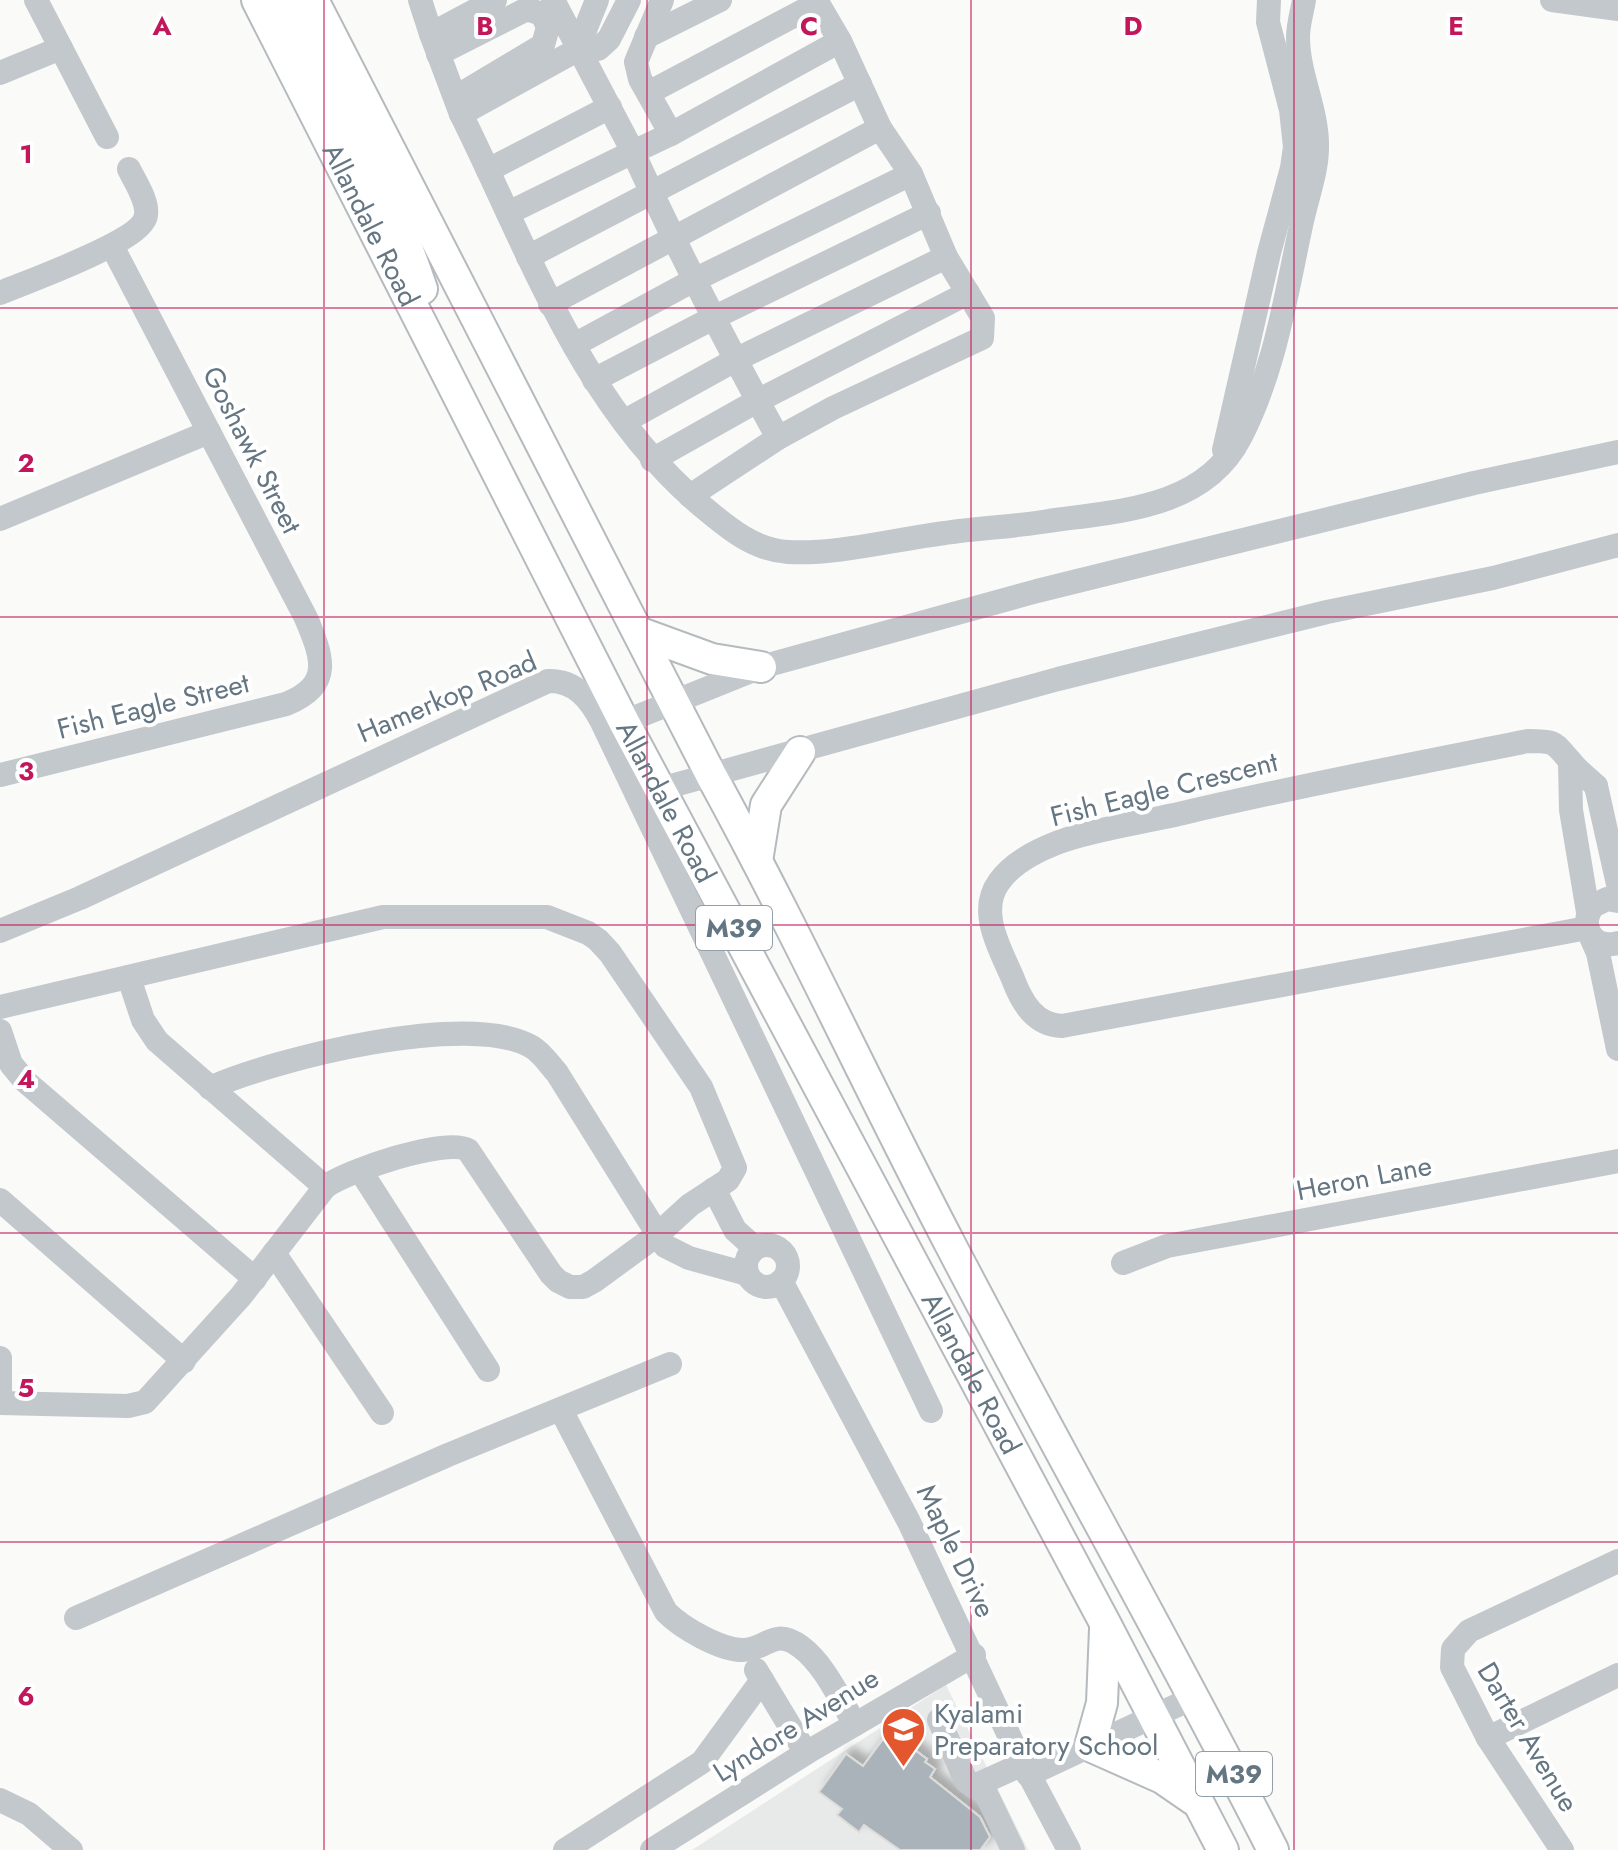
<svg xmlns="http://www.w3.org/2000/svg" width="1618" height="1850" font-family="Jost,sans-serif">
<style>
.built{fill:#e8e9e9}
.building{fill:#aab3b9;stroke:#dcdcda;stroke-width:2;filter:url(#shadow)}
.lines{fill:none;stroke-linecap:round;stroke-linejoin:round}
.major-casing{stroke:#b5babe;stroke-width:34}
.minor{stroke:#c3c8cc;stroke-width:24}
.major{stroke:#fff;stroke-width:30}
.grid{fill:none;stroke:#c2185b;stroke-width:2;stroke-opacity:0.55}
.labels{text-anchor:middle;dominant-baseline:central;stroke-width:8;stroke-linejoin:round;paint-order:stroke}
.shield{fill:#fff;stroke:#939fa8;stroke-width:2}
.shield-label{font-size:26px;font-weight:bold;fill:#657683}
.street-label{font-size:28px;fill:#657683;stroke:#fff}
.poi-label{font-size:28px;fill:#657683;stroke:#fff;text-anchor:start}
.grid-label{font-size:26px;text-anchor:middle;font-weight:bold;fill:#c2185b;stroke:#fff;stroke-width:8;stroke-linejoin:round;paint-order:stroke}
</style>
<defs>
<filter id="shadow"><feDropShadow dx="7" dy="-7" stdDeviation="4" flood-color="#0004"/></filter>
</defs>
<rect width="100%" height="100%" fill="#fafaf8"/>
<path class="built" d="M946,1685L1028,1850H692Z"/>
<path class="building" d="M887,1734L895,1740L897,1737L927,1759L925,1762L935,1769L930,1777L980,1817L990,1837L980,1850H900L864,1825L859,1832L837,1815L842,1809L819,1792L846,1754L863,1766Z"/>
<g class="lines">
<defs>
<g id="major">
<path id="s1" d="M257,0L624,722L1105,1623L1223,1850"/>
<path d="M289,0C337,94 388,188 422,289"/>
<path d="M313,0L711,775C795,928 868,1087 949,1242C1055,1446 1169,1645 1273,1850"/>
<path d="M638,632L712,659L761,667"/>
<path d="M757,861L766,805L800,752"/>
<path d="M1105,1629L1102,1703L1090,1746L1162,1778L1194,1800"/>
</g>
</defs>
<use href="#major" class="major-casing"/>
<g class="minor">
<path d="M36,0L107,137"/>
<path d="M420,0L431,34"/>
<path d="M495,0L431,34L461,114L577,50L598,49L609,39L629,0"/>
<path d="M662,0L636,62L640,79L671,134L840,41"/>
<path d="M1552,0L1618,9"/>
<path d="M646,37L720,0"/>
<path d="M577,50L597,0"/>
<path d="M438,54L527,9L542,14L548,27L543,45L456,97"/>
<path d="M0,73L61,48"/>
<path d="M650,92L818,3"/>
<path d="M461,114C529,251 582,406 703,507C728,528 754,550 788,552C835,555 897,539 945,533C977,528 1010,527 1042,522C1113,511 1202,511 1240,438C1275,371 1286,294 1302,221C1307,198 1317,171 1317,148C1318,110 1298,75 1298,37C1298,25 1302,12 1304,0"/>
<path d="M671,134L633,152C677,249 727,345 778,438"/>
<path d="M488,170L610,107"/>
<path d="M508,213L633,152L553,0"/>
<path d="M528,257L860,84"/>
<path d="M0,293C26,282 143,241 146,215C148,200 135,182 129,169"/>
<path d="M550,304L880,128"/>
<path d="M574,345L696,279L911,174"/>
<path d="M594,380L715,317L929,213"/>
<path d="M625,421L737,359L946,257"/>
<path d="M1224,450L1269,253L1292,168L1295,147L1291,110L1268,22L1269,0"/>
<path d="M652,460L757,401L968,293"/>
<path d="M690,496L778,438L833,408L982,338L983,318L946,257L911,174L880,128L840,41L816,0"/>
<path d="M0,519L209,432"/>
<path d="M624,722L761,667L1037,591L1474,483L1618,452"/>
<path d="M1570,762L1571,810L1588,912"/>
<path d="M0,775L286,704C334,685 322,656 306,618L112,246"/>
<path d="M1596,786L1618,884"/>
<path d="M660,789L1058,679L1327,612L1493,578L1618,545"/>
<path d="M1618,901L1607,899L1593,906C1578,926 1593,950 1618,943"/>
<path d="M1587,928L1062,1026C1035,1025 1022,1003 1013,979C1001,950 977,912 999,882C1012,863 1038,850 1059,842C1094,829 1145,822 1183,813C1297,786 1413,764 1528,741C1559,741 1553,743 1572,763C1579,772 1588,778 1596,786"/>
<path d="M0,931L80,898L548,681C575,680 590,699 602,722L931,1411"/>
<path d="M1590,935L1598,953L1618,1049"/>
<path d="M129,978L143,1020L157,1041L325,1187"/>
<path d="M0,1007L383,917H547L588,933L598,940L610,953L701,1087L735,1168L728,1180L690,1205L657,1235L594,1281L583,1287H570L558,1281L551,1274L468,1150C446,1137 346,1171 325,1187L241,1296L145,1402L128,1406L0,1403"/>
<path d="M0,1031L11,1064L25,1081L255,1279"/>
<path d="M210,1088C274,1059 469,1010 532,1047C542,1053 549,1064 557,1073L665,1246L689,1258L747,1274"/>
<path d="M360,1170L488,1370"/>
<path d="M714,1189L735,1230L755,1248"/>
<path d="M0,1200L184,1361"/>
<circle cx="767" cy="1266" r="21"/>
<path d="M274,1253L382,1413"/>
<path d="M1123,1263L1167,1246L1618,1161"/>
<path d="M781,1281L909,1522L1013,1744L1069,1850"/>
<path d="M0,1358V1403"/>
<path d="M561,1410L666,1612C682,1628 720,1650 743,1650C767,1650 774,1626 801,1647C825,1665 840,1700 855,1724"/>
<path d="M76,1618L448,1455L670,1364"/>
<path d="M756,1670L806,1753"/>
<path d="M939,1720L966,1781L974,1787L981,1783"/>
<path d="M1488,1738L1618,1675"/>
<path d="M1028,1775L1195,1697"/>
<path d="M0,1800L29,1814L71,1850"/>
<path d="M565,1850L702,1762L762,1680"/>
<path d="M652,1850L806,1753L974,1655"/>
<path d="M1013,1850L981,1783L1023,1764"/>
<path d="M1562,1850L1488,1738L1452,1667L1453,1649L1469,1631L1618,1561"/>
</g>
<use href="#major" class="major"/>
</g>
<path class="grid" d="M324,0V1850M647,0V1850M971,0V1850M1294,0V1850M0,308H1618M0,617H1618M0,925H1618M0,1233H1618M0,1542H1618"/>
<defs>
<symbol id="school-pin" viewBox="-11 -11 22 30"><path d="M0 17L-7.5 6A9.5 9.5 0 1 1 7.5 6Z" fill="#e4572e" stroke="#fff"/><path d="M0-5L7-2L0 1L-7-2ZM-4 1L0 2.5L4 1V4Q0 6-4 4Z" fill="#fff"/></symbol>
</defs>
<g fill-rule="evenodd">
<use href="#school-pin" x="878" y="1704" width="51" height="69"/>
</g>
<g class="labels">
<g class="shield">
<rect x="696" y="906" width="76" height="44" rx="6"/>
<rect x="1196" y="1752" width="76" height="44" rx="6"/>
</g>
<g class="shield-label">
<text x="734" y="928">M39</text>
<text x="1234" y="1774">M39</text>
</g>
<g class="street-label">
<text stroke="none"><textPath href="#s1" startOffset="252">Allandale Road</textPath></text>
<text transform="translate(252 450) rotate(63)">Goshawk Street</text>
<text transform="translate(447 697) rotate(-23)">Hamerkop Road</text>
<text transform="translate(153 706) rotate(-14)">Fish Eagle Street</text>
<text transform="translate(1164 789) rotate(-14)">Fish Eagle Crescent</text>
<text stroke="none"><textPath href="#s1" startOffset="900">Allandale Road</textPath></text>
<text transform="translate(1364 1178) rotate(-11)">Heron Lane</text>
<text stroke="none"><textPath href="#s1" startOffset="1548">Allandale Road</textPath></text>
<text transform="translate(956 1551) rotate(64)">Maple Drive</text>
<text transform="translate(796 1725) rotate(-32)">Lyndore Avenue</text>
<text transform="translate(1528 1737) rotate(59)">Darter Avenue</text>
</g>
<g class="poi-label">
<text x="934" y="1713">Kyalami<tspan x="934" dy="32">Preparatory School</tspan></text>
</g>
</g>
<g class="grid-label">
<text x="162" y="35">A</text>
<text x="485" y="35">B</text>
<text x="809" y="35">C</text>
<text x="1133" y="35">D</text>
<text x="1456" y="35">E</text>
<text x="26" y="163">1</text>
<text x="26" y="472">2</text>
<text x="26" y="780">3</text>
<text x="26" y="1088">4</text>
<text x="26" y="1397">5</text>
<text x="26" y="1705">6</text>
</g>
</svg>
